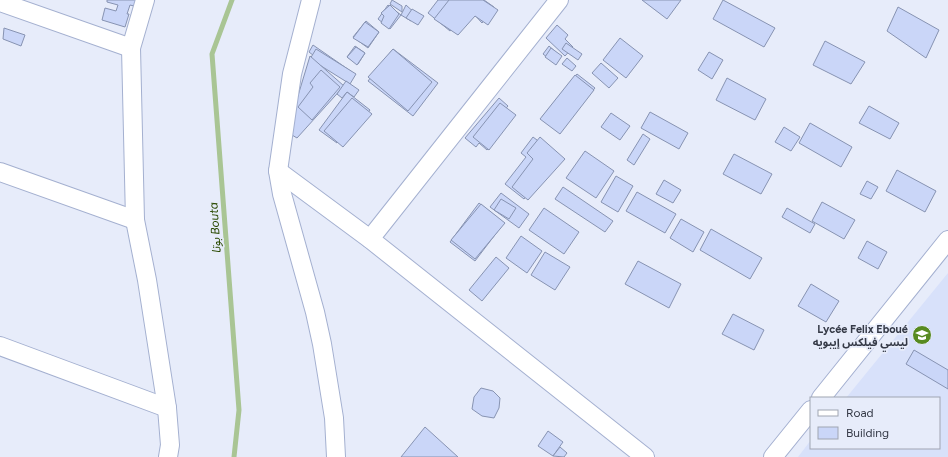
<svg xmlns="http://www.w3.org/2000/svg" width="948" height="457" font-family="Figtree,'Noto Sans Arabic',sans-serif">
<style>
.built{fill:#d8e1fa}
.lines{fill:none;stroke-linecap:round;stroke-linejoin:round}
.stream{stroke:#a9c594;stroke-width:5}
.building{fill:#cad6f8;stroke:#8793b2}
.street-casing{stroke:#a4b0d0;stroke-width:20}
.street{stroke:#fff;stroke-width:18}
.labels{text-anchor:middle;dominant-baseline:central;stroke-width:3.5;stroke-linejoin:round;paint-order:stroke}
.poi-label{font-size:11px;font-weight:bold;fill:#353a47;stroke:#e7ecfa;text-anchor:end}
.water-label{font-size:12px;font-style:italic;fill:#294900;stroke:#e7ecfa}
</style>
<rect width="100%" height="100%" fill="#e7ecfa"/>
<path class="built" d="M948,273V457H798L811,440V448H939V398H846Z"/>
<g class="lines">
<path class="stream" d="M232,0L212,54L239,410L234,457"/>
</g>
<g class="building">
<path d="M107,0H136L134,6L130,5L127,14H129L125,27L102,20L105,8L116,11L118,5L107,2Z"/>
<path d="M392,0L402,6V12L390,4Z"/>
<path d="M438,0H484L494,7L482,23L472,12L450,31L428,13Z"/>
<path d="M449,0H483L498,10L488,25L475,16L458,35L434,19Z"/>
<path d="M642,0H681L667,19Z"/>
<path d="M723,0L775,28L764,47L713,19Z"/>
<path d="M388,5L401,15L390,29L378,19Z"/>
<path d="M390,5L399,14L389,29L381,23L384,16L381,13Z"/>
<path d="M406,5L417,15L411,21L401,15Z"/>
<path d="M898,7L939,30L926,58L887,31Z"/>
<path d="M412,9L424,16L418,25L406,18Z"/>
<path d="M366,21L379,32L368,48L353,37Z"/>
<path d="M365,22L379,32L368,47L353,38Z"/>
<path d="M557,25L568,35L565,39L573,47L565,56L546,38Z"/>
<path d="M4,28L25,35L21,46L3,39Z"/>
<path d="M620,38L643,56L626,78L603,60Z"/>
<path d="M825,41L865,62L851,84L813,65Z"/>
<path d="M566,43L582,54L578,60L562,49Z"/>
<path d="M313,45L352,72L346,81L309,52Z"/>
<path d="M355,46L365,53L358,64L347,57Z"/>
<path d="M549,46L558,54L552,61L543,54Z"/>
<path d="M356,47L365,53L357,65L347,57Z"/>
<path d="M551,48L562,56L556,65L545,57Z"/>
<path d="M316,49L356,74L350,84L310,59Z"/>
<path d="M393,49L438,83L413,116L368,81Z"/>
<path d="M393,49L432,82L408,111L368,77Z"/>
<path d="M709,52L723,60L712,79L698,70Z"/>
<path d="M310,56L344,86L297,138L287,132Z"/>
<path d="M567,58L576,66L572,71L562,64Z"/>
<path d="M601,63L618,78L609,88L592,73Z"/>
<path d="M321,70L340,87L312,120L298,107L313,87L310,83Z"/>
<path d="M577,74L595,88L559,131L542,117Z"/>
<path d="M575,75L594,90L560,134L540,119Z"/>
<path d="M727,78L766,99L755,120L716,100Z"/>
<path d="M346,81L359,90L354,97L347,92L342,98L337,94Z"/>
<path d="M347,92L370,110L357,128L352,124L337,143L319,130Z"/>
<path d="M352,98L372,114L343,147L324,131Z"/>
<path d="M499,98L508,106L492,124L497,129L492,135L496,139L487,150L479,143L476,147L465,138Z"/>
<path d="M500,103L516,115L489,150L473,137Z"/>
<path d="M869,106L899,123L890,139L859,123Z"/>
<path d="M650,112L688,133L679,149L641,128Z"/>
<path d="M611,113L630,126L620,140L601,127Z"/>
<path d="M810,123L852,147L841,167L799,143Z"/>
<path d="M784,127L800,137L791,151L775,142Z"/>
<path d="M643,134L650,139L634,165L627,160Z"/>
<path d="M533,137L558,156L524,199L505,184L526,157L521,153Z"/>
<path d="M540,137L565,159L528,200L512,187L533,159L527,153Z"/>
<path d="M585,151L614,171L596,198L566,178Z"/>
<path d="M734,154L772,174L761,194L723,174Z"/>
<path d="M897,170L936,191L925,212L886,191Z"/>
<path d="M616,176L633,186L618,212L601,202Z"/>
<path d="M664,180L681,190L673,203L656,194Z"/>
<path d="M867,181L878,187L871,199L860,194Z"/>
<path d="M563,187L613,221L605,232L555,199Z"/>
<path d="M637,192L676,214L665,233L626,211Z"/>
<path d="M501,193L529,214L519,228L490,207Z"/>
<path d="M501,199L516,208L509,219L494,210Z"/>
<path d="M822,202L855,220L844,239L812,221Z"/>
<path d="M479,203L504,223L475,261L450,242Z"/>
<path d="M481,204L505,223L475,259L451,240Z"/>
<path d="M544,208L579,232L564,254L529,230Z"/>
<path d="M787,208L815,224L810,233L782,217Z"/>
<path d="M681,219L704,232L693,252L670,238Z"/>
<path d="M711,229L762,258L750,279L700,250Z"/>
<path d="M521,236L542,251L527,273L506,258Z"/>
<path d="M867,241L887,252L878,269L858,258Z"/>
<path d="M545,252L570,267L555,290L531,275Z"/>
<path d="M496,257L509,268L482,301L469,290Z"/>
<path d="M638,261L681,284L669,308L625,284Z"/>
<path d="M811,284L839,301L826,322L798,306Z"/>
<path d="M733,314L764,330L754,350L722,334Z"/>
<path d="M914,350L948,370V389L906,364Z"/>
<path d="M481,388L493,391L500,398L499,408L494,418L482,416L472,409L474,397Z"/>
<path d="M425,427L458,457H401Z"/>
<path d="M548,431L563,442L553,456L538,446Z"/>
<path d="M560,447L567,453L564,457L553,456Z"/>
</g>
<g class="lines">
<defs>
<g id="street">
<path d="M145,0L131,48L135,220L147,280L167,408L170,445L168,457"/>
<path d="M311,0L292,74L278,171L282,194L315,312L322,344L334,418L336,457"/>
<path d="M0,2L131,48"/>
<path d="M278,171L370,239L645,457"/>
<path d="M0,172L135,220"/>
<path d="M370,239L559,0"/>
<path d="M0,346L167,408"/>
<path d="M821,398L948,240"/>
<path d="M773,457L811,410"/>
</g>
</defs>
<use href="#street" class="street-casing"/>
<use href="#street" class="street"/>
</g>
<defs>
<symbol id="school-disc" viewBox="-11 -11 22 22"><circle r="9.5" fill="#578a20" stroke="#e7ecfa"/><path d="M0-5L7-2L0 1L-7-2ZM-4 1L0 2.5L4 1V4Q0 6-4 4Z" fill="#fff"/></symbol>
</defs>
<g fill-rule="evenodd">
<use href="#school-disc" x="911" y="324" width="22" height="22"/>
</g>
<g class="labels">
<g class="poi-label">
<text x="908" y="329">Lycée Felix Eboué<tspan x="908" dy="13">ليسي فيلكس إيبويه</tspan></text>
</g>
<g class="water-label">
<text transform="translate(215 228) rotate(-94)">بوتا Bouta</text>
</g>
</g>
<rect x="810" y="397" width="130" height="52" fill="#e7ecfa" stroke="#a0a5b2"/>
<rect x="818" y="410" width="20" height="6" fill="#ffffff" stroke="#a0a5b2"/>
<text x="846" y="417" font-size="12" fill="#353a47">Road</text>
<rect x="818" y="427" width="20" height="12" fill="#cad6f8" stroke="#a0a5b2"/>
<text x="846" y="437" font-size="12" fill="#353a47">Building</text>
</svg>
